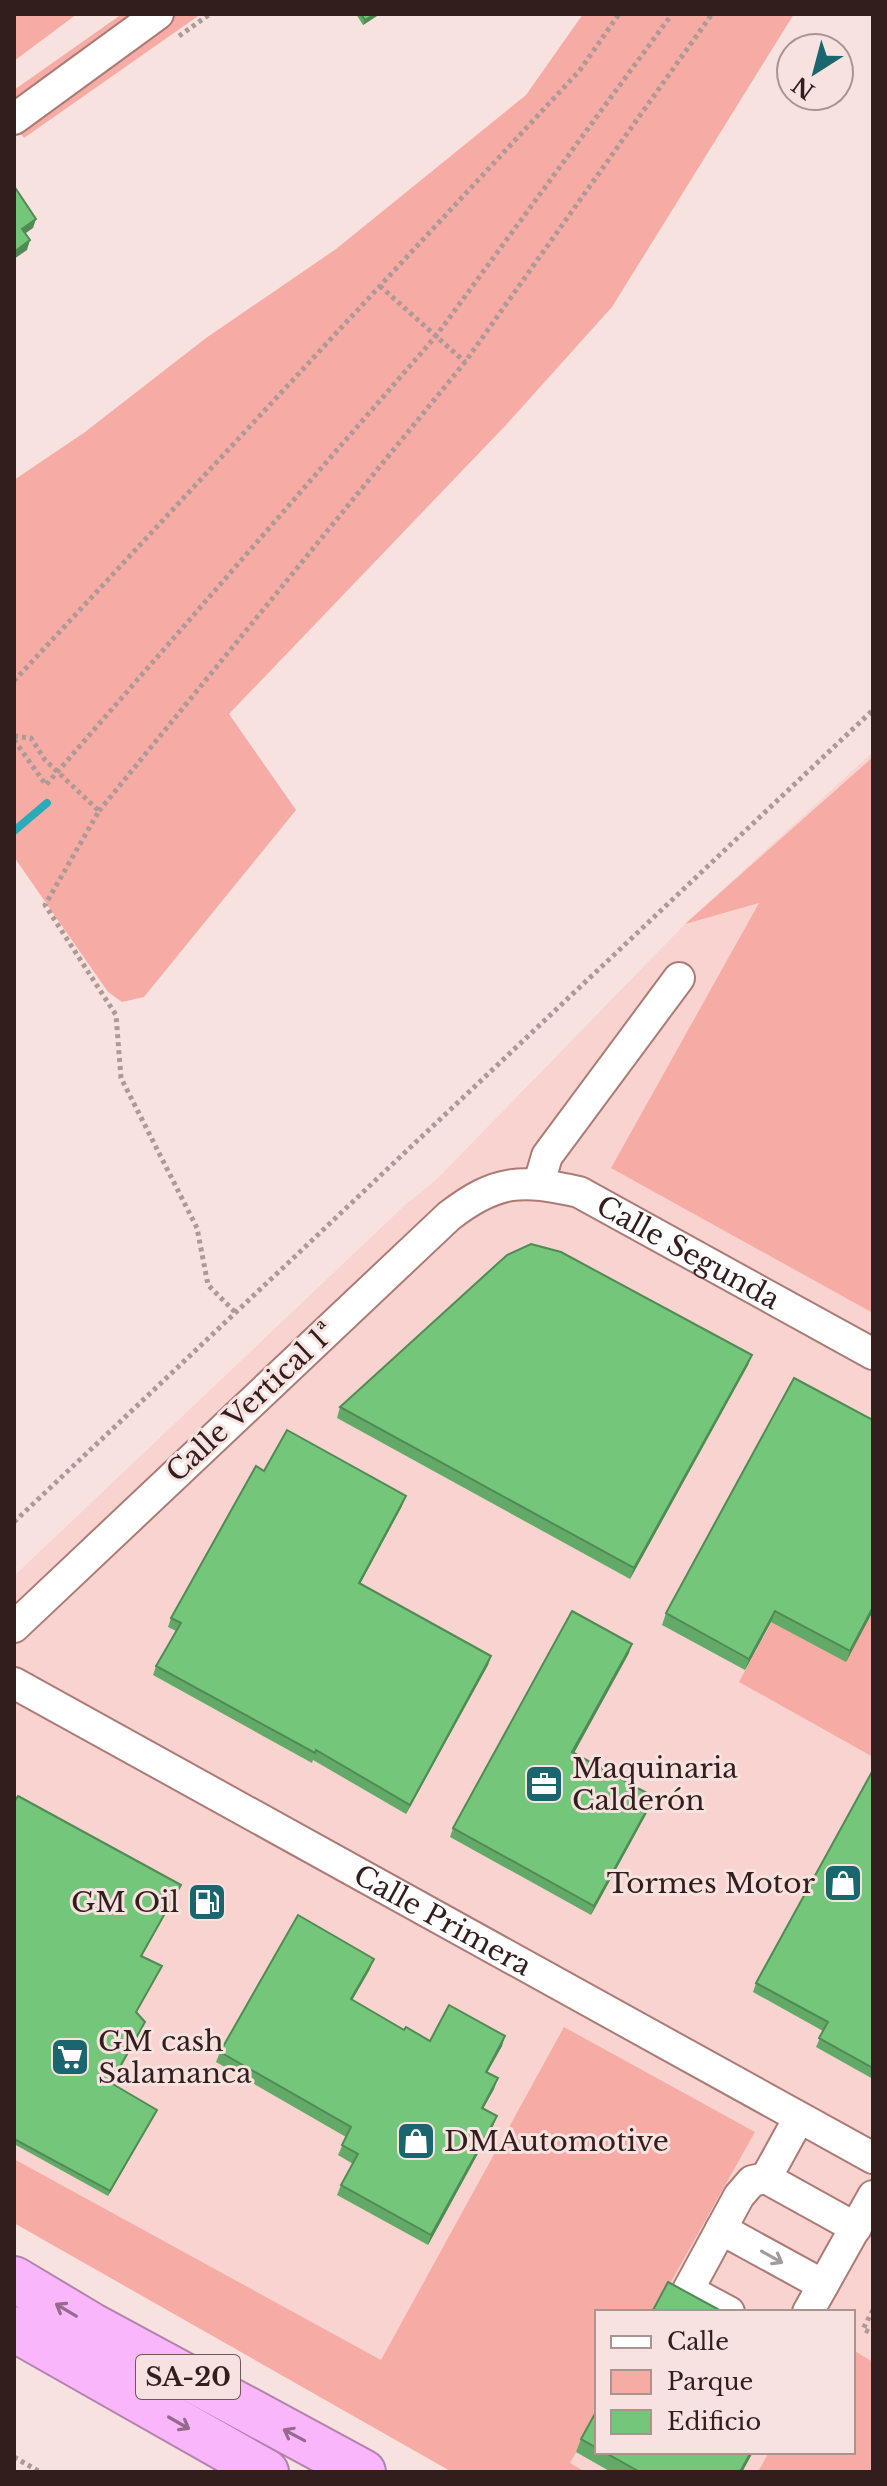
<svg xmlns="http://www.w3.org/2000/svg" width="887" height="2486" font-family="'Libre Baskerville',serif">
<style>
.built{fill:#f9d3cf;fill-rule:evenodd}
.green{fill:#f6aca4}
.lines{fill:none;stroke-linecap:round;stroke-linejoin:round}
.stream{stroke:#2babb9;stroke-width:8}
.minor-casing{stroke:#ac7b76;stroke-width:34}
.highway-casing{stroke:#b381ad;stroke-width:48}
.path{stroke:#ae9996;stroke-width:5;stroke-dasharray:4 4;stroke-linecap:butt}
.minor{stroke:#fff;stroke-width:30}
.highway{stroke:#f9b6fa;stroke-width:44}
.wall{fill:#63aa69}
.shaded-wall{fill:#508b55}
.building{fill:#73c67a;stroke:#508b55;stroke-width:2}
.oneway{stroke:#a39a99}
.oneway2{stroke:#966a8c}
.labels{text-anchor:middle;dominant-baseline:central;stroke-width:6;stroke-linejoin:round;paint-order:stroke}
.shield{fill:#f8e2df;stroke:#6d5a57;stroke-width:2}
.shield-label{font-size:26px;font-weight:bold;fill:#321f1d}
.street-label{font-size:28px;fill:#321f1d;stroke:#f8e2df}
.poi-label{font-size:28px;fill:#321f1d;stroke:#f8e2df;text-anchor:start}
</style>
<rect width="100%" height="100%" fill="#f8e2df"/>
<path class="built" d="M873,752V2472H452L14,2223V1576L405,1205L437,1179L685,924ZM597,2312H853V2452H597Z"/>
<g class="green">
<path d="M14,14H77L14,61Z"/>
<path d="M122,14H134L14,102V90Z"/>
<path d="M175,14H201L24,138L19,131Z"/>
<path d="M583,14H794L612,307L506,425L229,714L296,810L144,997L122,1002L108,992L14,857V480L85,432L206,338L336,249L526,95Z"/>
<path d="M873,757V1313L611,1168L759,903L685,924Z"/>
<path d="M873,1436V1757L739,1682Z"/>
<path d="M564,2027L755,2132L654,2312H597V2415L570,2463L585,2472H452L14,2223V2159L381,2360Z"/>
<path d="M853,2350L873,2362V2472H758L769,2452H853Z"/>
</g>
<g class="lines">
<path class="stream" d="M14,831L47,803"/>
<defs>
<g id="minor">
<path d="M14,119L158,14"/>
<path d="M539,1183L547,1156L679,978"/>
<path id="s1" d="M14,1627L449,1216C497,1179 522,1179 579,1192L873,1354"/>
<path id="s2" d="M14,1683L873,2158"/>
<path d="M766,2178L799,2118"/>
<path d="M721,2229L823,2285"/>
<path d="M729,2312L688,2290L739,2196L752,2181L766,2178L856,2228"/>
<path d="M808,2312L873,2196"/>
</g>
<g id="highway">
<path d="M14,2279L91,2325L363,2472"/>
<path d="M14,2329L266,2472"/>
</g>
</defs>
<use href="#minor" class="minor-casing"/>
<use href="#highway" class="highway-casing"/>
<g class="path">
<path d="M179,36L210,14"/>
<path d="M380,286L465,362"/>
<path d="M14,681L580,70L619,14"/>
<path d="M14,736L31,738L45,760L99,811L45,905L116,1015L121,1078L197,1228L208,1285L235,1312"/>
<path d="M14,740L46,785L436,336L672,14"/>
<path d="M99,811L465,362L712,14"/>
<path d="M14,1522L873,710"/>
<path d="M873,2310L863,2329L873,2334"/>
<path d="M14,2457L40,2472"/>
</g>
<use href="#minor" class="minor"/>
<use href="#highway" class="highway"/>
</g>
<g class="wall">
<path d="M356,14H380L363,25Z"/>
<path d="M752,1355L748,1365L630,1579L337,1418L340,1407Z"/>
<path d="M873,1420V1611L846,1662L771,1622L745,1670L662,1625L666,1613Z"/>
<path d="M264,1471L402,1506L360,1584L491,1656L488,1665L406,1814L313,1760L312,1763L153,1675L156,1666L176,1631L168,1627L171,1618Z"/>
<path d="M629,1653L574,1753L650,1807L591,1915L450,1837L453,1828Z"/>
<path d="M873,1770V2079L816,2047L823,2031L753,1992L756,1983Z"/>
<path d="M14,1802L181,1885L142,1956L160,1970L136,2013L143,2027L111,2084L157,2110L108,2196L14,2144Z"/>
<path d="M370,1969L352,2000L404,2030L430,2041L502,2046L487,2072L494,2089L483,2108L497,2116L493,2126L428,2245L337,2195L341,2185L353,2164L338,2155L346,2137L216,2062L220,2052Z"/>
<path d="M597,2410V2452H753L742,2472H611L576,2452L581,2439Z"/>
</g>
<g class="shaded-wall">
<path d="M375,14H380L363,25L365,20Z"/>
<path d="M36,219L33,228L19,238L22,229Z"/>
<path d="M30,240L27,250L14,259V252Z"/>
<path d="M752,1355L748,1365L630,1579L634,1568Z"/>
<path d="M406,1496L402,1506L355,1593L359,1583Z"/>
<path d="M873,1607V1611L846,1662L850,1651Z"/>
<path d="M775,1611L771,1622L745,1670L749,1659Z"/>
<path d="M632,1644L629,1653L569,1762L572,1752Z"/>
<path d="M491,1656L488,1665L406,1814L410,1805Z"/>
<path d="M654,1797L650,1807L591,1915L594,1906Z"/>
<path d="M374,1959L370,1969L347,2009L351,1999Z"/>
<path d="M505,2036L502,2046L482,2082L486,2072Z"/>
<path d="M498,2078L494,2089L478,2118L482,2108Z"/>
<path d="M157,2110L155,2114L108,2196L110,2191Z"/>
<path d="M497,2116L493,2126L428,2245L431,2235Z"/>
<path d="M751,2452H753L742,2472H740Z"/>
</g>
<g class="building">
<path d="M361,14H375L365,20Z"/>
<path d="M14,186L36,219L22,229L30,240L14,252Z"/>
<path d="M531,1244L561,1252L752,1355L634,1568L340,1407L507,1255Z"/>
<path d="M794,1378L873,1420V1607L850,1651L775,1611L749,1659L666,1613Z"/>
<path d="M287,1430L406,1496L359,1583L491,1656L410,1805L316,1750L315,1753L156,1666L181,1623L171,1618L256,1466L264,1471Z"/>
<path d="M572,1611L632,1644L572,1752L654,1797L594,1906L453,1828Z"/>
<path d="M873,1770V2068L819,2038L828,2022L756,1983Z"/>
<path d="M18,1796L181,1885L141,1956L162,1966L136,2012L145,2022L111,2083L157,2110L110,2191L14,2139V1802Z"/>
<path d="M298,1915L374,1959L351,1999L404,2030L406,2027L430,2041L449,2005L505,2036L486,2072L498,2078L482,2108L497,2116L431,2235L341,2185L358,2154L342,2145L351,2127L220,2052Z"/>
<path d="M668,2282L723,2312H652Z"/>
<path d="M597,2410V2448L581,2439Z"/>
<path d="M604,2452H751L740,2472H640Z"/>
</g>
<defs><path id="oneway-shaft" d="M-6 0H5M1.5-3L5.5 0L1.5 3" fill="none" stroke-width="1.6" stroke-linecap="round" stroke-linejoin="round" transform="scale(2)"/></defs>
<use class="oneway" href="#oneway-shaft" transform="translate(772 2257) rotate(29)"/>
<g class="oneway2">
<use href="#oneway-shaft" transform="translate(66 2310) rotate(-149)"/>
<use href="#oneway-shaft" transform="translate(179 2423) rotate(30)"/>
<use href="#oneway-shaft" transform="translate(294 2435) rotate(-152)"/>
</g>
<defs>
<symbol id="office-square" viewBox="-11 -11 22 22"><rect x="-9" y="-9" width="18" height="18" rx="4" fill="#1a666f" stroke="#f8e2df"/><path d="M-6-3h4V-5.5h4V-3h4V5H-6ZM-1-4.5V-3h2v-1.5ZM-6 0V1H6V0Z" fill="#fff"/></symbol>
<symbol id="shop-square" viewBox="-11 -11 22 22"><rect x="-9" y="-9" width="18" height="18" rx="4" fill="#1a666f" stroke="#f8e2df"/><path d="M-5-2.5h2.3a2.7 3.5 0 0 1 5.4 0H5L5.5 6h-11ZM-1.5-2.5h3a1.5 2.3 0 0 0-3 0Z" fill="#fff"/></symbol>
<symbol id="fuel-square" viewBox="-11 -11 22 22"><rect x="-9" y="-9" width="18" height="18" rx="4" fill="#1a666f" stroke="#f8e2df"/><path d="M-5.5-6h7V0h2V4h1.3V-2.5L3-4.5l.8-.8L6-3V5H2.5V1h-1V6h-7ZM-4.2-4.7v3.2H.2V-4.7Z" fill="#fff"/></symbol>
<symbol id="supermarket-square" viewBox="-11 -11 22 22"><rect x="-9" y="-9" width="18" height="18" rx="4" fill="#1a666f" stroke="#f8e2df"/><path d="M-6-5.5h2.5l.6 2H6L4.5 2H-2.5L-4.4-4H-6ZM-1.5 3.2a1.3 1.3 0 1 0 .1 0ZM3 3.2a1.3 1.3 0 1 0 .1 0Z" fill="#fff"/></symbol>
</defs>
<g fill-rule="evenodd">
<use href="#office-square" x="522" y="1762" width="44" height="44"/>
<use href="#shop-square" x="821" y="1861" width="44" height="44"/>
<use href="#fuel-square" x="185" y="1880" width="44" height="44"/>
<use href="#supermarket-square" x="48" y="2035" width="44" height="44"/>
<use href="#shop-square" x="394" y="2119" width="44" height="44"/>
</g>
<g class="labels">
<rect class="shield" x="136" y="2355" width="104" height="44" rx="6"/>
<g class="shield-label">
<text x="188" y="2377">SA-20</text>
</g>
<g class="street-label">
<text stroke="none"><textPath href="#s1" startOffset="862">Calle Segunda</textPath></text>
<text transform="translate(251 1402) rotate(-43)">Calle Vertical 1ª</text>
<text stroke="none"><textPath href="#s2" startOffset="490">Calle Primera</textPath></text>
</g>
<g class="poi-label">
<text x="572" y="1768">Maquinaria<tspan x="572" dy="32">Calderón</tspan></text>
<text x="815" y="1883" text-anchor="end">Tormes Motor</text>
<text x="179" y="1902" text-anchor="end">GM Oil</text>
<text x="98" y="2041">GM cash<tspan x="98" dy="32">Salamanca</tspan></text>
<text x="444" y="2141">DMAutomotive</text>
</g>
</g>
<rect width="887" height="2486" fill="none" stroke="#321f1d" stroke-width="32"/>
<rect x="595" y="2310" width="260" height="144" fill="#f8e2df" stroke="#a99491" stroke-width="2"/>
<rect x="611" y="2336" width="40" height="12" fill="#ffffff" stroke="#a99491" stroke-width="2"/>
<text x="667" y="2350" font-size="24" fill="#321f1d">Calle</text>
<rect x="611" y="2370" width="40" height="24" fill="#f6aca4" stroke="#a99491" stroke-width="2"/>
<text x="667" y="2390" font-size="24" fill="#321f1d">Parque</text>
<rect x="611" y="2410" width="40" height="24" fill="#73c67a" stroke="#a99491" stroke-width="2"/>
<text x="667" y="2430" font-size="24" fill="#321f1d">Edificio</text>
<g transform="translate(815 72) rotate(216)"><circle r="38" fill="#f8e2df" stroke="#a99491" stroke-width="2"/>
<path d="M0-6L14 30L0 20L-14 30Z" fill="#1a666f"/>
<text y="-12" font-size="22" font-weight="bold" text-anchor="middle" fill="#321f1d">N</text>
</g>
</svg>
